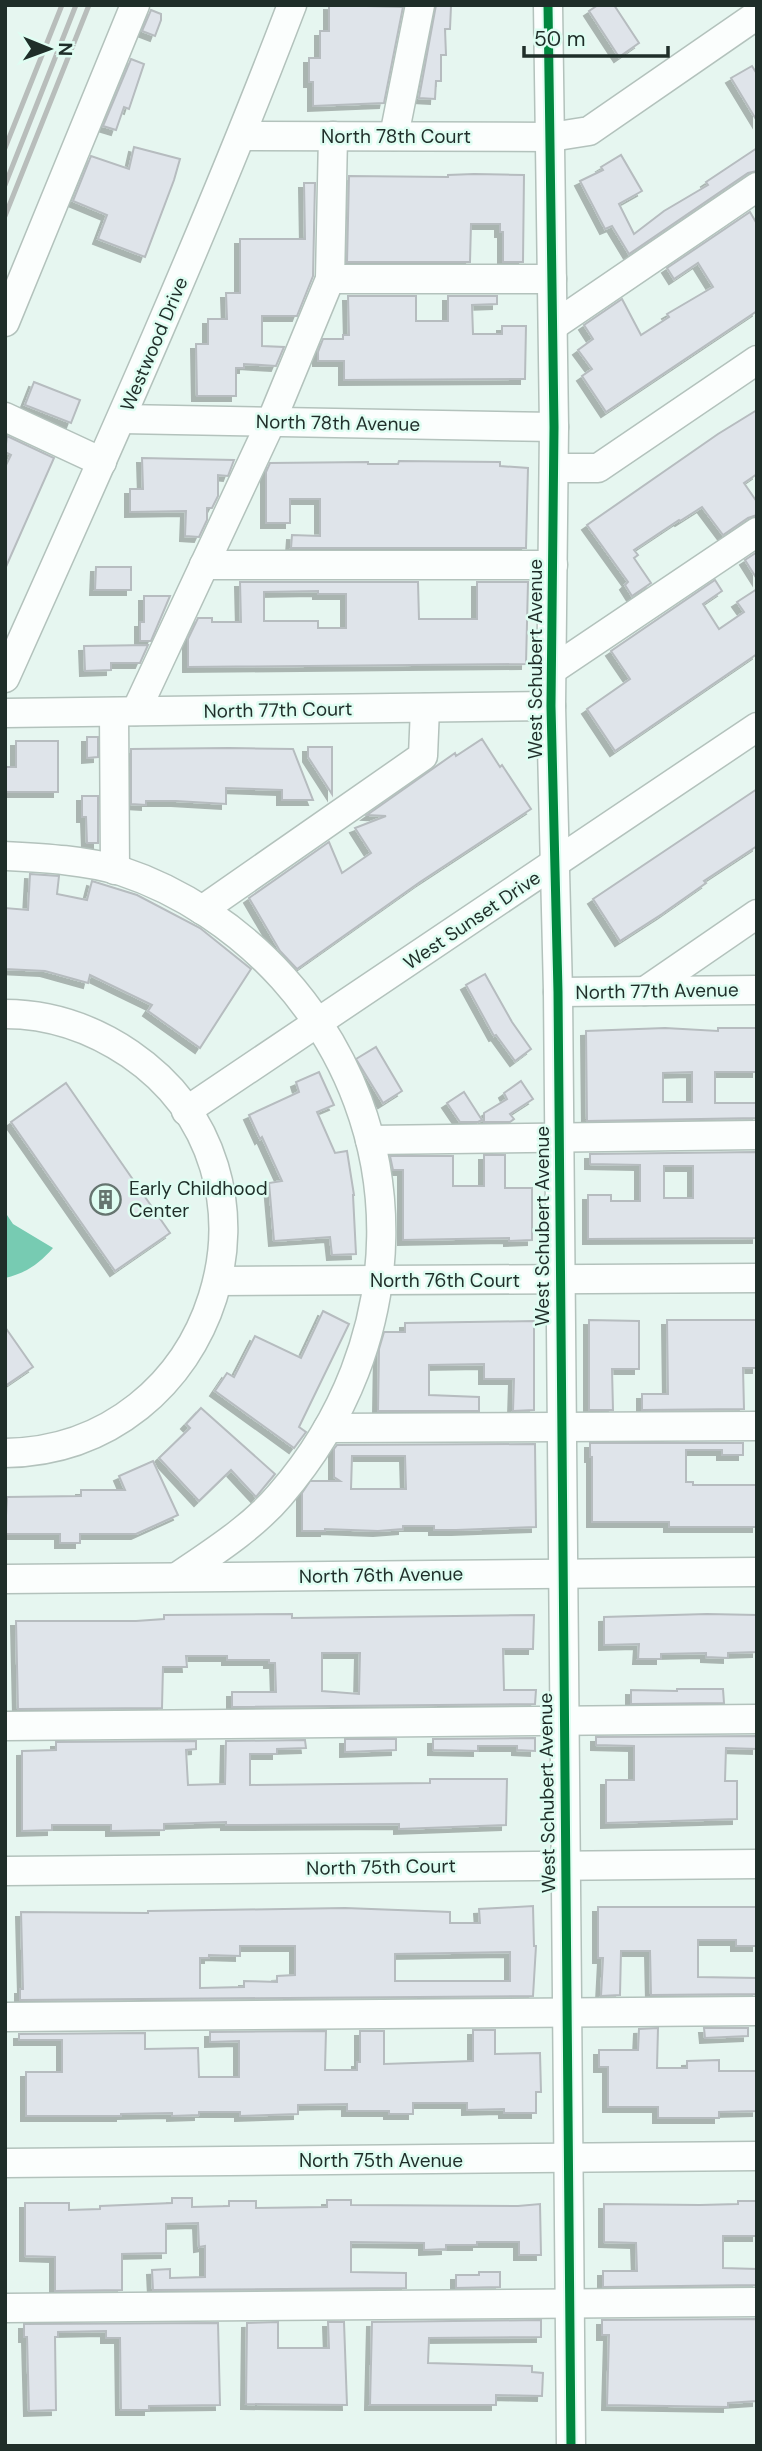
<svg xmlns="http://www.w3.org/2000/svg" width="762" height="2451" font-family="'DM Sans',sans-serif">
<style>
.water{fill:#77cbb2}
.building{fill:#dfe4ea;stroke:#b6bcbf;stroke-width:2;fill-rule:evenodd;filter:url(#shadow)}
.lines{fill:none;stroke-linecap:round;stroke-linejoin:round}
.minor-casing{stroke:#b3c2bc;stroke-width:31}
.minor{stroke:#fbfefd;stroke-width:28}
.rail{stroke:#b8bdbb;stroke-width:5}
.cycleway-casing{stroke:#dffdf2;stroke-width:13}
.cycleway{stroke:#00873e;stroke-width:9}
.labels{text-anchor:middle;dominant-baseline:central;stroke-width:5;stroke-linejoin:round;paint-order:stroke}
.street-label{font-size:19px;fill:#1f2e29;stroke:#dffdf2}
.poi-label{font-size:19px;fill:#1f2e29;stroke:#dffdf2;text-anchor:start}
</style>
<defs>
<filter id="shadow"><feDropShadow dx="-5" dy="5" stdDeviation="0" flood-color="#0004"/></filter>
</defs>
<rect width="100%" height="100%" fill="#e6f6f0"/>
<path class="water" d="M5,1212L13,1224L53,1248C39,1264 26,1273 5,1278Z"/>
<g class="building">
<path d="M329,5L403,7L384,103L313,106V82H309V58H320V31H329Z"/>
<path d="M436,5L451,6L450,29H445L446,55H441V81H436L435,99L419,98Z"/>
<path d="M598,5H614L639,43L619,57L589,11Z"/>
<path d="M151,10L161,14V20L155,36L142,31Z"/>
<path d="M131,59L144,64L129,109L124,107L116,130L103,126Z"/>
<path d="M752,66L757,74V121L731,78Z"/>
<path d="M134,147L180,159L174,180L145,257L98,239L107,215L73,201L91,156L129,169Z"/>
<path d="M757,148V171L748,173L629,254L612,226L605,229L580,181L603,170L601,167L621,155L642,191L619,204L634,234L664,211L708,185L706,182Z"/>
<path d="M474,174L524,175L523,262H503V232H500V224H471L470,262H347L349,176L448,177V175Z"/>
<path d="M304,183H315L313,276L297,316H262V346L284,347L276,366L244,364V368H236V396H197L196,344H208V319H227L226,293H240V239H305Z"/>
<path d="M750,212L757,224V311L606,412L582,376L592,369L578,350L593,339L584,325L622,299L641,335L669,317L667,314L713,287L698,263L674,279L667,268Z"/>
<path d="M348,296H416V321H448V296H497V304L472,305L473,334H502V326H526L525,379L344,380V361H318V352L323,339H343V335H349Z"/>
<path d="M34,382L80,400L71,423L25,405Z"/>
<path d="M757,410V474L744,483L757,502V515L748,518L723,535L702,507L680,521L679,520L634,550L638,555L634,558L651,583L632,596L625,585L628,582L587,525L718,434Z"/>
<path d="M7,436L54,458L5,569V467L11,455L5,452Z"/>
<path d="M142,458L234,460L228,476L218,475V496L212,508H207V520L199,537L185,536L186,511L130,512V489H143Z"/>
<path d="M399,461L500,462V466L528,468L526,548H291L292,535L320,536V499H290V523H266V472L270,463L368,462V464H398Z"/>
<path d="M757,552V579L745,560Z"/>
<path d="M96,567H131V590H95Z"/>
<path d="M715,580L722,591L703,604L719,629L744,612L737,602L757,589V654L615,751L587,709L630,679L611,651Z"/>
<path d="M240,582H418L419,619H477V582H528L526,664L188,667V639L198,618H212V622H241ZM318,591V594H346V628H318V621H264V592Z"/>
<path d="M144,596H170L151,641H140V622H144Z"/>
<path d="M148,645L140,663H111V670L85,671L84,646Z"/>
<path d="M87,737H98V757L87,758Z"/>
<path d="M482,739L500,767L502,765L531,809L420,882L297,969L280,951L249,898L329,842L342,873L371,853L355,828L386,816L367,815L455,753L456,756Z"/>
<path d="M16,741H58V792H5V767H16Z"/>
<path d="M308,747H332V794L308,757Z"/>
<path d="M229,748L293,749L313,800H282V790L226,788V804L176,801H146V805L131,804V749Z"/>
<path d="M757,789V846L704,881L706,883L662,914L620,941L593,899Z"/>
<path d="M82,796H98V843H87L86,817H82Z"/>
<path d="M30,874L59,876L57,894L87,900L92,881L137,895L200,928L251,969L200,1048L148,1011L152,1005L90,975L88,983L45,971L5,969V908L28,910Z"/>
<path d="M485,974L512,1022L531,1049L515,1061L496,1035L494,1036L466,985Z"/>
<path d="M665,1028L718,1031V1028H757V1072H715V1103H757V1118L587,1121L586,1031ZM692,1072V1102H663V1073Z"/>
<path d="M376,1047L402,1091L383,1103L356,1059Z"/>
<path d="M319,1072L334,1105L317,1112L335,1153L347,1151L354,1195H353L356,1254L332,1255L330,1237L274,1241L269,1183L282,1181L262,1137L260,1139L249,1115L299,1092L296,1082Z"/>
<path d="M521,1081L533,1099L510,1114L514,1119L510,1122H484V1113L507,1099L504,1093Z"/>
<path d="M66,1083L170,1233L115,1271L11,1122Z"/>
<path d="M464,1092L482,1120L478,1122H460L447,1103Z"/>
<path d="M757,1152V1238L588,1239V1195H611V1201H640V1165L590,1164V1154ZM664,1166H693V1198H664Z"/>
<path d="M484,1155H505V1188H532V1240L509,1241V1238L403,1240V1170H393L390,1156H453V1186H484Z"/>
<path d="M323,1311L349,1324L299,1427L306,1432L294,1448L215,1391L227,1373L234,1377L255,1336L301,1358Z"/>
<path d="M589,1320L639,1321V1369H612L613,1410H589Z"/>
<path d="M667,1320H757V1368H743L744,1409L642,1410V1394H668Z"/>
<path d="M534,1321V1410L513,1411L514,1379H484V1364L429,1365V1395L479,1397V1411H378L379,1349L384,1332H405V1323Z"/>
<path d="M5,1327L33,1367L5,1386Z"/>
<path d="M201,1408L275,1474L256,1497L231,1470L199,1501L159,1458L190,1428L186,1424Z"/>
<path d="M590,1443H743V1455H722V1450H686V1482H693V1485H757V1527H669V1522H592V1457H590Z"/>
<path d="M535,1444L536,1527L456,1530H434V1526H403V1529L378,1531L325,1529V1531H302V1493L310,1481H340L334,1477V1449L337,1445ZM352,1456H405L406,1489H351Z"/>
<path d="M153,1461L178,1515L136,1534H80V1543H60V1534H5L7,1497L81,1496V1490H125L119,1476Z"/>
<path d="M292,1614V1618L534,1615L533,1649H503L504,1690H536L535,1704L232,1707V1692H276L275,1663H269V1660H227V1656H186L187,1667H163L162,1708L18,1709L16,1621H136L164,1619V1615ZM322,1653H360L359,1694L322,1691Z"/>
<path d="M707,1614L757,1615V1652L728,1653V1658L706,1657V1653L661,1654V1659H638L639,1644L604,1645V1617Z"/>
<path d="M677,1689H723L724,1703L631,1704V1690L677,1691Z"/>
<path d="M757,1736V1749L726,1748L725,1781H737V1819L606,1823V1780H634V1746L596,1745V1737Z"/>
<path d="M535,1738V1751L517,1750V1746H478V1751L433,1750V1739Z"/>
<path d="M345,1739H396V1750L345,1752Z"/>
<path d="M305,1740L306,1748L277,1749V1754H250V1785L430,1783V1779H507L506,1825L399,1829V1824L256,1825H226V1822L164,1824V1830L111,1831V1825H52V1830L22,1831V1751L56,1750V1742L196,1741V1749L186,1750L188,1785L225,1784L226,1741Z"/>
<path d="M533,1906L534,1946H536L533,1996L20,2000V1989H23L21,1912L148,1913V1911L345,1908L450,1912V1923H480L479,1909ZM240,1946H295V1975L277,1976V1982L244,1981V1987L200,1988V1958H209V1955L240,1956ZM510,1952V1981H395V1954Z"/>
<path d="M598,1907H757V1946H736V1940H698V1977L757,1978V1994L651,1995L650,1951H621L620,1995L601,1996L603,1958H598Z"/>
<path d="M658,2028L657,2068H687V2061L719,2060V2071H757V2111L719,2112V2118H658V2107H608V2067H599V2050H638L639,2029Z"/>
<path d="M704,2028H748V2036L705,2038Z"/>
<path d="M473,2030H495V2054L540,2053L541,2092H536V2113H504V2109L467,2110V2103H413V2114H389V2111H347V2104L298,2105V2114L240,2116V2112H199V2115L172,2116V2113L121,2114V2116H26V2072H62V2040H19V2034L145,2033V2049L198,2048L199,2077H239V2041L210,2042V2032L326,2031L325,2070H357V2062H360V2031H384V2064L473,2061Z"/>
<path d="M172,2198H192V2207L229,2206V2201H256V2208L327,2207V2200H351V2205L518,2206L540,2204L541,2255H519V2242H477V2245H446V2249L424,2250V2243L351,2242V2272L406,2273V2288L153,2290L152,2270L170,2269V2278L205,2277V2246L199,2247L198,2223L166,2224V2253L122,2254V2290L55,2291V2257L25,2256V2203H69V2210L100,2209V2206L172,2203Z"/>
<path d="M738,2201H757V2236H723V2268L757,2269V2285L603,2287V2271H637L636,2243L604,2242V2204L700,2205L738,2204Z"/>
<path d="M479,2272H500V2287L456,2288V2275H479Z"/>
<path d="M757,2319V2401L728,2403V2407L607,2405L609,2335H602V2320Z"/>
<path d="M541,2320V2337L429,2338L428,2363L532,2366V2372L543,2373L542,2396L496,2395V2405H370L372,2322Z"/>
<path d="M278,2322V2348H329L328,2322H344L347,2405L246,2404L247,2323Z"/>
<path d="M218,2323L220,2405L149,2406V2410H121L120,2338H106V2331L58,2332V2337H55L56,2410L29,2411L27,2337H24V2324Z"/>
</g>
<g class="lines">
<defs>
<g id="minor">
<path d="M548,5L554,427L551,706L558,992L571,2446"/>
<path d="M242,136L551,137L589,131L757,15"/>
<path d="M394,136L420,5"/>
<path d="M330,279H552"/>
<path d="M5,322L135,5"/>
<path d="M553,326L757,187"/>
<path d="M5,417L102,462"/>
<path d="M122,419L554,427"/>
<path d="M554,468H598L757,360"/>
<path d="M204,565H553"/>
<path d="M552,670L757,532"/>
<path d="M5,678C105,455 205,233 292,5"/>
<path d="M136,711L271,422L330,279L333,136"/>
<path d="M114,712L115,870"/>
<path d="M5,713L551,706"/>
<path d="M5,856C43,858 85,860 121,871C182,891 240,930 283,978C418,1129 411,1344 280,1495C252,1528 212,1553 177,1577"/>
<path d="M202,910L423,756L425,708"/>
<path d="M645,991L757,914"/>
<path d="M558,992L757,990"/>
<path d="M5,1014C50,1014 93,1029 130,1054C305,1174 217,1450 5,1453"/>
<path d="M186,1111L757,727"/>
<path d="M370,1140L757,1135"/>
<path d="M218,1281L757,1278"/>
<path d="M328,1428L757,1426"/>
<path d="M5,1579L757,1572"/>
<path d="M5,1726L757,1719"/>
<path d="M5,1871L757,1864"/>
<path d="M5,2017L757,2011"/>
<path d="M5,2163L757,2156"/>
<path d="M5,2308L757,2302"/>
</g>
</defs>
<use href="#minor" class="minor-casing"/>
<use href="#minor" class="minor"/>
<g class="rail">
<path d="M5,148L62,5"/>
<path d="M5,185L76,5"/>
<path d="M5,216L89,5"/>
</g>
<defs>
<path id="cycleway" d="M548,5L554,427L551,706L558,992L571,2446"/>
</defs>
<use href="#cycleway" class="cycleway-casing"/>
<use href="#cycleway" class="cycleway"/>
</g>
<defs>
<symbol id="building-ring" viewBox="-11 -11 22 22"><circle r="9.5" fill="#dffdf2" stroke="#65746f" stroke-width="1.5"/><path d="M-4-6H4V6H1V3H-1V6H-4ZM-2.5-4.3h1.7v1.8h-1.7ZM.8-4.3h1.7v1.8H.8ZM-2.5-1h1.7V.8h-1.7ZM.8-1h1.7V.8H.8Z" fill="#65746f"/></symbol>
</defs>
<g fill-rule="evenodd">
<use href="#building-ring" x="88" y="1182" width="35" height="35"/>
</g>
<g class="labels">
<g class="street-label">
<text x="396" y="136">North 78th Court</text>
<text transform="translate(154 344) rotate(-67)">Westwood Drive</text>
<text transform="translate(338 423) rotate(1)">North 78th Avenue</text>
<text transform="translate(535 659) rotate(-90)">West Schubert Avenue</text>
<text transform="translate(278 710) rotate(-1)">North 77th Court</text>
<text transform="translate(472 920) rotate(-34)">West Sunset Drive</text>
<text transform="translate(657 991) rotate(-1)">North 77th Avenue</text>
<text transform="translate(542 1226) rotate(-90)">West Schubert Avenue</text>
<text x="445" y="1280">North 76th Court</text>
<text transform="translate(381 1575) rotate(-1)">North 76th Avenue</text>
<text transform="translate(547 1793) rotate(-91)">West Schubert Avenue</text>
<text transform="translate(381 1867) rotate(-1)">North 75th Court</text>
<text x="381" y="2160">North 75th Avenue</text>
</g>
<g class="poi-label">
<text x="129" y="1188">Early Childhood<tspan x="129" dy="22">Center</tspan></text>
</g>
</g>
<rect width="762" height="2451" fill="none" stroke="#1f2e29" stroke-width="14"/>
<g transform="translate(49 49) rotate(91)" stroke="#dffdf2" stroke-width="5" paint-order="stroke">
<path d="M0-5L12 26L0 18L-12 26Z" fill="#1f2e29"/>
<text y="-10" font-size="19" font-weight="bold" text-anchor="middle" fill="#1f2e29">N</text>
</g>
<path d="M524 46v10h144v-10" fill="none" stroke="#1f2e29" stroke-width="3.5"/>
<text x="534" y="46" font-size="21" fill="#1f2e29" stroke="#dffdf2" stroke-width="5" paint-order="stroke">50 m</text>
</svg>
